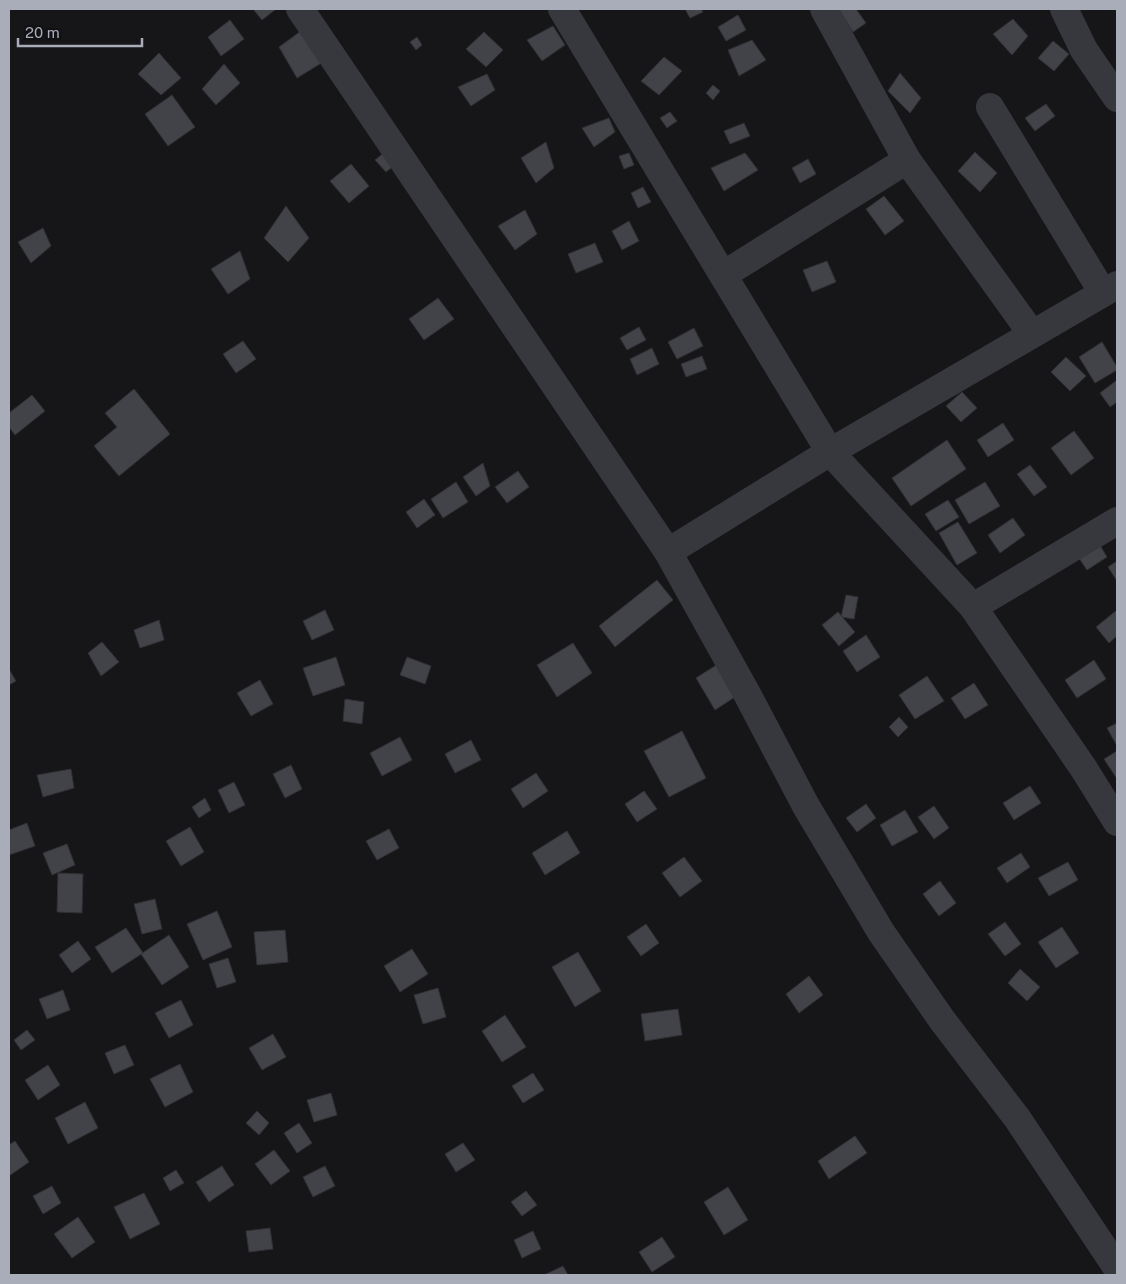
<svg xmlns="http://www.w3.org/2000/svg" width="1126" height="1284" font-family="'Public Sans',sans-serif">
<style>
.building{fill:#424349;stroke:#303035}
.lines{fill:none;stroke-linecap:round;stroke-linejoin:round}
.minor{stroke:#37383e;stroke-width:28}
</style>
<rect width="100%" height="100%" fill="#161619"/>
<g class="building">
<path d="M253,9H276L262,20Z"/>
<path d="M685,9H701L703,12L690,18Z"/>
<path d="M841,9H856L866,23L853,32L839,10Z"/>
<path d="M738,15L746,30L726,41L718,27Z"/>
<path d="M1013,19L1028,36L1012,55L993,34Z"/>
<path d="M230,20L244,39L221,56L208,37Z"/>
<path d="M553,26L565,45L542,61L527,40Z"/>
<path d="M301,31L323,62L297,78L279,47Z"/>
<path d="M484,32L503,50L486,67L466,49Z"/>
<path d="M417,37L422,45L416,50L410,42Z"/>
<path d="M752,40L766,60L739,76L728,50Z"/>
<path d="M1053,41L1069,54L1054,71L1038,58Z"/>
<path d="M159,53L181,78L161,95L138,74Z"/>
<path d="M664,57L682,71L659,95L641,81Z"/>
<path d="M224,64L240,83L216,105L202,89Z"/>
<path d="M900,73L921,98L910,113L888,91Z"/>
<path d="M487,74L495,90L471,106L458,87Z"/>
<path d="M713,85L720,91L713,100L706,93Z"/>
<path d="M172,95L195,127L168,146L145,114Z"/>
<path d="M1046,104L1055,116L1035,131L1025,118Z"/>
<path d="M670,112L677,121L667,128L660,118Z"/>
<path d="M609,118L615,132L594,147L582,128Z"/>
<path d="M744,123L750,136L730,144L724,131Z"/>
<path d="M546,142L554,168L536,183L521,158Z"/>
<path d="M385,152L395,165L386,172L375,160Z"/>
<path d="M975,152L997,173L980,192L958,171Z"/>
<path d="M629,153L634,165L624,169L619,156Z"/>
<path d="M745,153L758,170L724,191L711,168Z"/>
<path d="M808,159L816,174L800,183L792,168Z"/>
<path d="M351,164L369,186L349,203L330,181Z"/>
<path d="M643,187L651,202L638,208L631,193Z"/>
<path d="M884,196L904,221L885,235L866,209Z"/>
<path d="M286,206L309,238L288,262L264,238Z"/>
<path d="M525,210L537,234L515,250L498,226Z"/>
<path d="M629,221L639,241L622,250L612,231Z"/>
<path d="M43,228L51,246L31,263L18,242Z"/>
<path d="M595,243L603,262L576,273L568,254Z"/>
<path d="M240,251L250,279L228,294L211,269Z"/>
<path d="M827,261L836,282L812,292L803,270Z"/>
<path d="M438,298L454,319L424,340L409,319Z"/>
<path d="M639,327L646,340L627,350L620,338Z"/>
<path d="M694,328L703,346L677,359L668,342Z"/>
<path d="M243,341L256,359L236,373L223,354Z"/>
<path d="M1102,342L1117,367V370L1095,383L1079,357Z"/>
<path d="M652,348L659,364L637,375L630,359Z"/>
<path d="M702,356L707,369L686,377L681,364Z"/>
<path d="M1066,357L1086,376L1070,391L1051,372Z"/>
<path d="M1117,380V402L1110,407L1100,393Z"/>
<path d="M134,389L170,434L119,476L94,446L117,427L105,413Z"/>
<path d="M962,392L977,408L961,422L946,406Z"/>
<path d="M32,395L45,411L15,435L9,427V413Z"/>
<path d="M1003,423L1014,440L988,457L977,440Z"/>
<path d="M1074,431L1094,458L1071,475L1051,448Z"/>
<path d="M947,440L966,469L911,506L892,478Z"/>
<path d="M483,463L490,486L476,496L463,477Z"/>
<path d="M1030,465L1047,487L1034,496L1017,474Z"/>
<path d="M518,471L529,487L507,503L495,487Z"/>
<path d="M456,482L468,502L443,518L431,499Z"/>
<path d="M985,482L1000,506L969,524L955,500Z"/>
<path d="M424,499L435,515L417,528L406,512Z"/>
<path d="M948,500L959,517L936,531L925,514Z"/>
<path d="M1013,518L1025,535L1000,553L988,535Z"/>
<path d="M958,522L977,553L957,565L939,533Z"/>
<path d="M1098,542L1107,557L1087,570L1077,555Z"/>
<path d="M1117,561V581L1108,567Z"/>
<path d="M657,580L673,600L615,647L599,626Z"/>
<path d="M846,595L858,597L854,619L841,617Z"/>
<path d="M325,610L334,630L312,640L303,621Z"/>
<path d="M1117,610V636L1109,643L1096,627Z"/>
<path d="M838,612L855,632L839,646L822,625Z"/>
<path d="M159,620L164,640L140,648L134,630Z"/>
<path d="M866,635L880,657L857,672L843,651Z"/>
<path d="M102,642L119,662L101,676L88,653Z"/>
<path d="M573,643L592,673L557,697L537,665Z"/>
<path d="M336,657L345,685L313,696L303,668Z"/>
<path d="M407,657L431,666L425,684L400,675Z"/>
<path d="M1094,660L1106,679L1077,698L1065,680Z"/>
<path d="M718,664L738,695L715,710L696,678Z"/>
<path d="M9,669L16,681L9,685Z"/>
<path d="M927,676L944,701L915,719L899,695Z"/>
<path d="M260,680L273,704L251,716L237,693Z"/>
<path d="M974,683L988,705L965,719L951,698Z"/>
<path d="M345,699L364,702L362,724L343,721Z"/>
<path d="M899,717L908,727L898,737L889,727Z"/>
<path d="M1117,723V744H1116L1107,728Z"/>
<path d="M682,731L706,778L669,797L644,751Z"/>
<path d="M400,737L412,760L382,776L370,753Z"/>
<path d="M471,740L481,760L455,773L445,754Z"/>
<path d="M1117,751V779L1104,759Z"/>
<path d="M291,765L302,789L285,798L273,774Z"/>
<path d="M71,769L74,788L43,797L37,775Z"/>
<path d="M536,773L548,791L523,808L511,789Z"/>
<path d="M234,782L245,805L229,813L218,790Z"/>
<path d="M1030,786L1041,803L1014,820L1003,803Z"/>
<path d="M644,791L657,809L637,822L625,804Z"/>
<path d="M205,798L211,810L199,818L192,807Z"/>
<path d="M866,804L876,818L857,832L846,818Z"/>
<path d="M934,806L949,828L934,839L918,817Z"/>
<path d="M905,810L918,832L892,846L880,825Z"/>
<path d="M27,823L35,846L9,855V830Z"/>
<path d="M190,827L204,852L181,866L166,841Z"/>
<path d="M389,829L399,848L377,860L366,841Z"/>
<path d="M567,831L580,853L545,875L532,853Z"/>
<path d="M67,844L75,865L52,875L43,853Z"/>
<path d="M1021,853L1030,867L1007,883L997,868Z"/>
<path d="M684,857L702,881L680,897L662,873Z"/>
<path d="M1068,862L1078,880L1049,896L1038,878Z"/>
<path d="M58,873L83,874L82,913L57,912Z"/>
<path d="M940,881L956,903L939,916L923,894Z"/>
<path d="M155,899L162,929L142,934L134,904Z"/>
<path d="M217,911L232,947L203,960L187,924Z"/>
<path d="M1005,922L1021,944L1005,956L988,934Z"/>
<path d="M646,924L659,943L641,956L627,937Z"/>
<path d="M1062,927L1079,953L1056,968L1038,942Z"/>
<path d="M126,928L143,953L112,973L95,947Z"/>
<path d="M285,930L288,962L257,965L254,932Z"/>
<path d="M169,935L189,967L162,985L141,954Z"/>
<path d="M78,941L91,959L72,973L59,955Z"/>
<path d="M412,949L428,974L400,992L384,966Z"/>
<path d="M578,952L601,991L575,1007L552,967Z"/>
<path d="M228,958L236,982L217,988L209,964Z"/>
<path d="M1020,969L1040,987L1027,1001L1008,983Z"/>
<path d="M809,976L823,995L799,1013L786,994Z"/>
<path d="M438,988L446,1017L423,1024L414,995Z"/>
<path d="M63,990L70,1010L47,1019L39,999Z"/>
<path d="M181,1000L193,1025L169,1038L155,1013Z"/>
<path d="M678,1009L682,1035L645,1041L641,1014Z"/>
<path d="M505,1015L526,1047L502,1062L482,1031Z"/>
<path d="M27,1030L35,1040L21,1050L14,1040Z"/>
<path d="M273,1034L286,1057L262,1070L249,1048Z"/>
<path d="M125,1045L134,1065L114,1074L105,1053Z"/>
<path d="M180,1064L193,1092L165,1107L150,1079Z"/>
<path d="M48,1065L60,1085L38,1100L25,1080Z"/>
<path d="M533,1073L544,1090L523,1103L512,1086Z"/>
<path d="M331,1093L337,1115L314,1122L307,1100Z"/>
<path d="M85,1102L98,1128L68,1144L55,1118Z"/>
<path d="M257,1111L269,1123L259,1135L246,1123Z"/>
<path d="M299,1123L312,1143L297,1153L284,1133Z"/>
<path d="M855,1136L867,1153L829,1179L818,1161Z"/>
<path d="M15,1141L29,1162L9,1176V1145Z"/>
<path d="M463,1143L475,1160L456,1172L445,1154Z"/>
<path d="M274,1150L290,1171L271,1185L255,1164Z"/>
<path d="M222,1166L234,1185L209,1202L196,1182Z"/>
<path d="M325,1166L335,1186L313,1197L303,1177Z"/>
<path d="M176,1170L184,1183L170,1191L163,1178Z"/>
<path d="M52,1186L61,1203L43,1214L33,1196Z"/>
<path d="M728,1187L748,1220L724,1235L704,1202Z"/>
<path d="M526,1191L537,1205L522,1216L511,1202Z"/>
<path d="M144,1193L160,1224L130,1239L114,1207Z"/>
<path d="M78,1217L95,1242L72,1258L54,1234Z"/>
<path d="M270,1228L273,1249L249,1252L246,1231Z"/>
<path d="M533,1231L541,1249L522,1258L514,1240Z"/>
<path d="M662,1237L675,1257L652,1272L639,1252Z"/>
<path d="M563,1266L568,1275H544Z"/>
</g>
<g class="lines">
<g class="minor">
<path d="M300,9L668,552L746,692L806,806L881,932L942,1020L1017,1118L1117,1268"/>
<path d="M562,9L830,452L973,607L1084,769L1117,822"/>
<path d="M824,9L907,160L1032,334"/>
<path d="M1064,9L1084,50L1117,98"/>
<path d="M990,107L1103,293"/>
<path d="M723,275L907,160"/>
<path d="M668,552L830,452L1117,285"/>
<path d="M973,607L1117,521"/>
</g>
</g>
<rect width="1126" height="1284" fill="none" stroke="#a8adb9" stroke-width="20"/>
<path d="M18 38v8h124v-8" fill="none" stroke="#a8adb9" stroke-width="2.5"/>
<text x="25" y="38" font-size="15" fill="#a8adb9" stroke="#111114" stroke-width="4" paint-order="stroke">20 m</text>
</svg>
